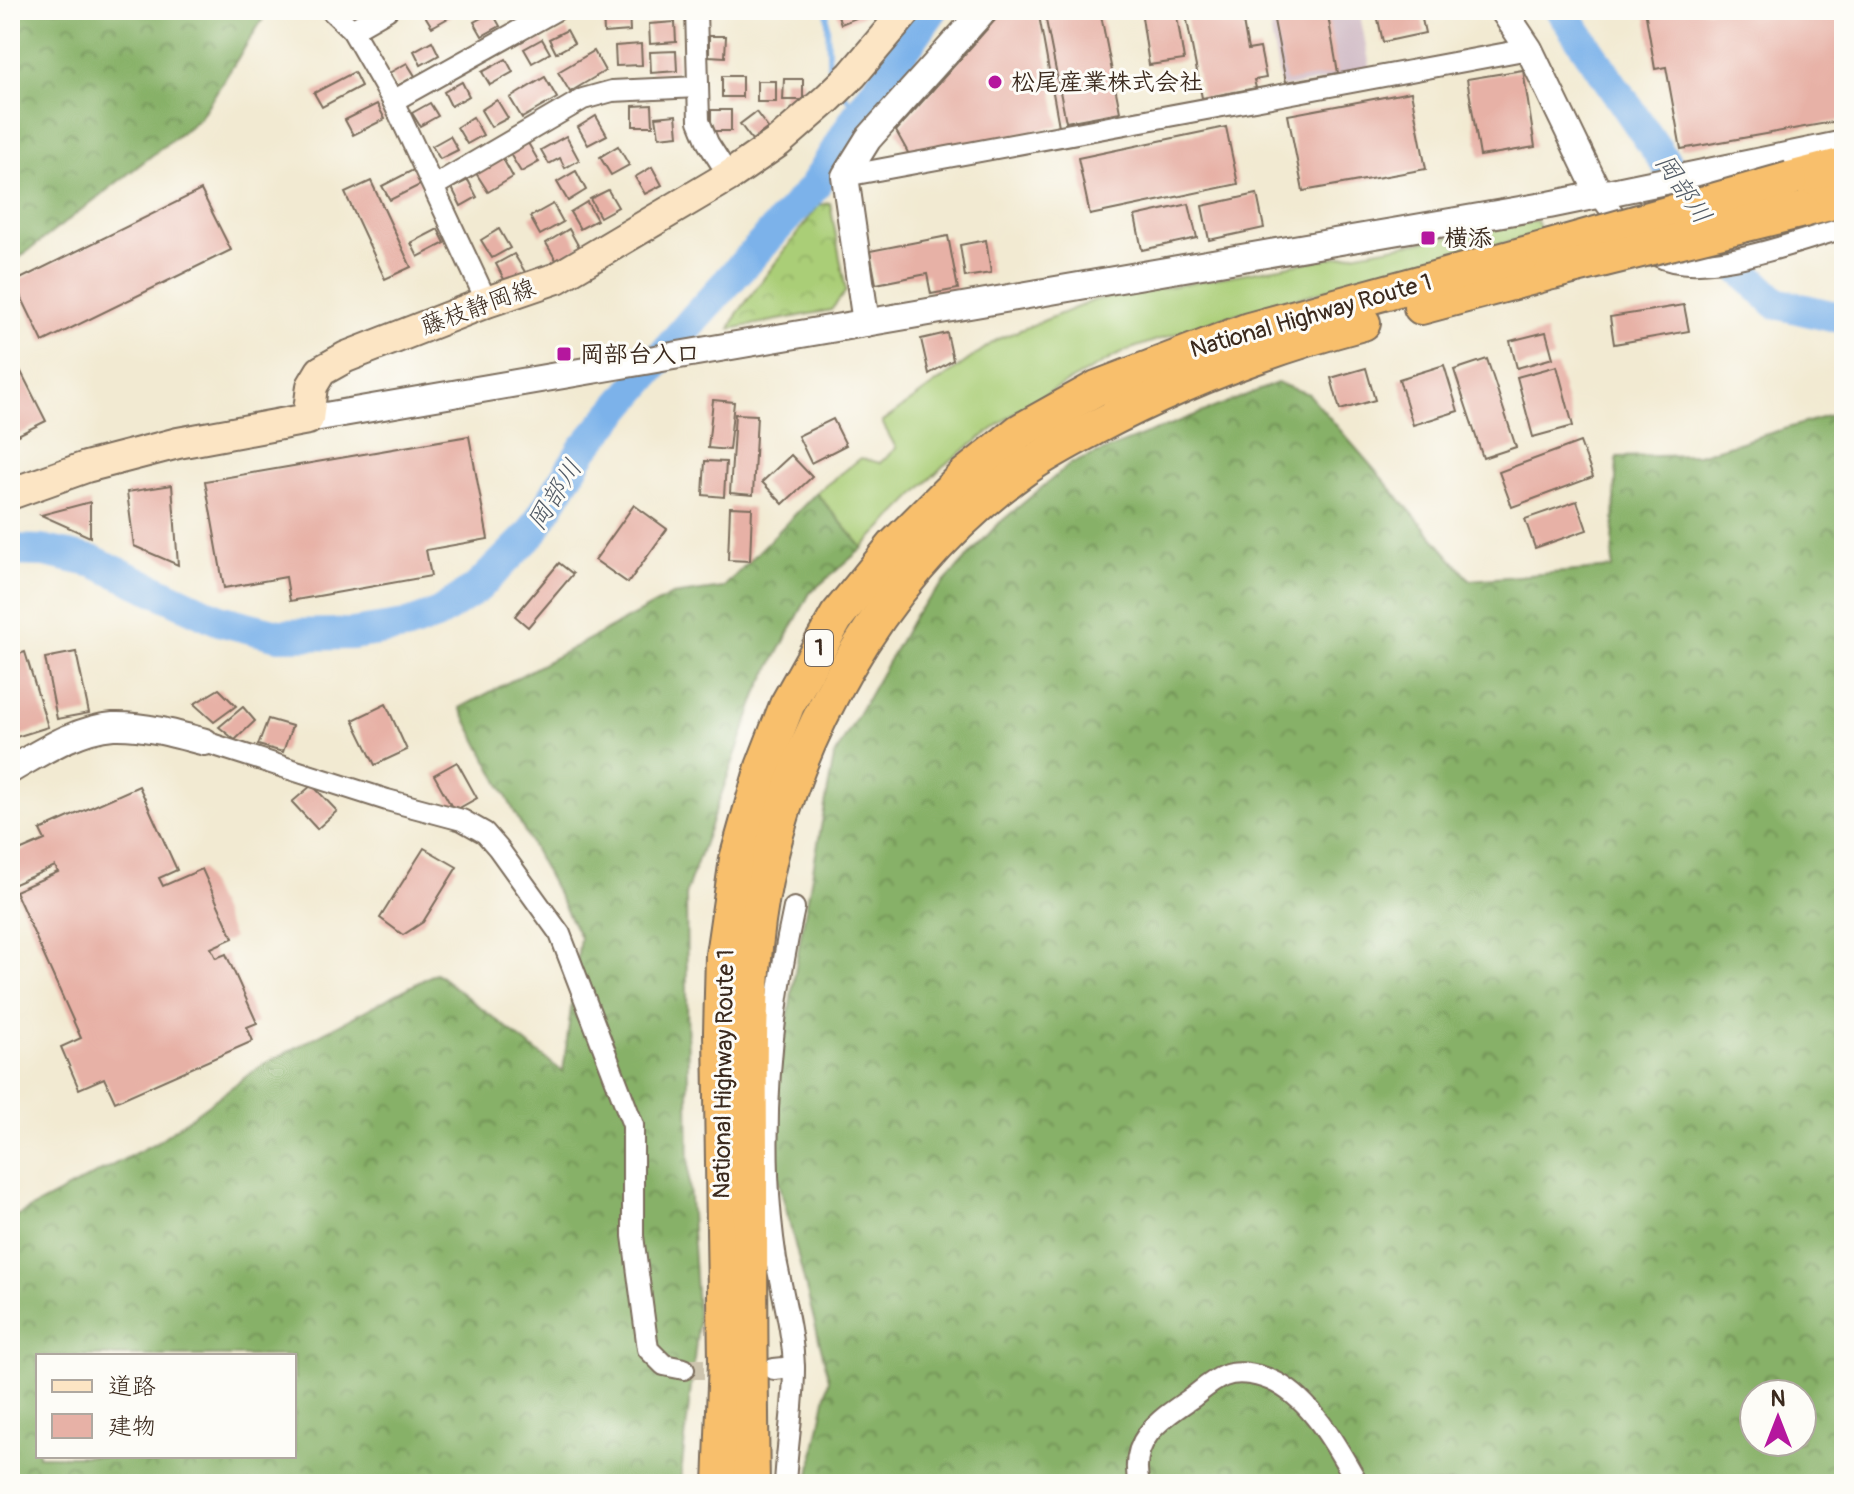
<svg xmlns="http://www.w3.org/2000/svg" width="1854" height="1494" font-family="Pangolin,'Klee One',sans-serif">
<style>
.industrial{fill:#d2bdc7}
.grass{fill:#aace77;stroke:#727c4a;stroke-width:2}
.forest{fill:url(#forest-crowns);stroke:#616e43;stroke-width:2;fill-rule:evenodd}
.park{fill:url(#park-crowns);stroke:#727c4a;stroke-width:2}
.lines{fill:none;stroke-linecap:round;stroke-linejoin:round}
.stream{stroke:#7bb2ea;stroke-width:5}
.river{stroke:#7bb2ea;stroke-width:32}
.building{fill:#e7b1a6}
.minor-tunnel{stroke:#cdc4ae;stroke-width:20;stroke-dasharray:20 10;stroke-linecap:butt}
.minor-casing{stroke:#7b6d5d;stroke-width:24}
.tertiary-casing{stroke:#7b6d5d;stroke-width:30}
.secondary-casing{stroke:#7b6d5d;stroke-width:34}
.trunk-casing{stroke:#7b6d5d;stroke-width:38}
.minor{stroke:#fff;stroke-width:20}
.tertiary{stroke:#fff;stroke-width:26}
.secondary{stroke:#fce5c4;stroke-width:30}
.trunk{stroke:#f8bf6c;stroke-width:34}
.trunk-bridge-casing{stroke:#7b6d5d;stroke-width:38;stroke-linecap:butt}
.trunk-bridge{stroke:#f8bf6c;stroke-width:34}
.poi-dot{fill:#b5179e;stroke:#fdfcf7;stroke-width:3}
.labels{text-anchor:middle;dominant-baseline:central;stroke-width:6;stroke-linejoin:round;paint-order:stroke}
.shield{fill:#fdfcf7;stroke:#75695f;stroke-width:2}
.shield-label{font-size:22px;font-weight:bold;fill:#3b2a1e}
.poi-label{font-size:24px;font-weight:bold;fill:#3b2a1e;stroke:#fdfcf7;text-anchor:start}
.street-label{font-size:24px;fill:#3b2a1e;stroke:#fdfcf7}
.water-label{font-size:26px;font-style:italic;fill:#515a65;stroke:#fdfcf7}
</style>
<defs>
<pattern id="forest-crowns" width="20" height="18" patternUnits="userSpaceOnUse" patternTransform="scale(2)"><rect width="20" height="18" fill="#87b168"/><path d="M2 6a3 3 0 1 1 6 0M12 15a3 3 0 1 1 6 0" fill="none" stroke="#709055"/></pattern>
<pattern id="park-crowns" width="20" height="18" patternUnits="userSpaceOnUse" patternTransform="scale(2)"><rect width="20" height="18" fill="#aace77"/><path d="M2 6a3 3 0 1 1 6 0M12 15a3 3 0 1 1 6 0" fill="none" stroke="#93b166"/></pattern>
</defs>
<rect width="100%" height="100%" fill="#fdfcf7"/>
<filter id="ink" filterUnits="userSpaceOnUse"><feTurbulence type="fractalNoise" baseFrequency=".0125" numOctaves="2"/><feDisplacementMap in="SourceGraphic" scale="16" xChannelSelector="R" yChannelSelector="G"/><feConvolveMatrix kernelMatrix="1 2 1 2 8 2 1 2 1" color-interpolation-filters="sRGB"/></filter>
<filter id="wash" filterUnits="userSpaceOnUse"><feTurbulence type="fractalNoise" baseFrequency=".006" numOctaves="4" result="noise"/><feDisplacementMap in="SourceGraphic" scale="32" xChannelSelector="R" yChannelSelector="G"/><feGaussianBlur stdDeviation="1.8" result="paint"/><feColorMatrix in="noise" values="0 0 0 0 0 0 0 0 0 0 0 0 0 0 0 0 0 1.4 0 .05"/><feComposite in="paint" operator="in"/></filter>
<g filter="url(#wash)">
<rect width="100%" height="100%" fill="#f2ead2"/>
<path class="industrial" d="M1267,10H1359L1371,72L1281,88Z"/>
<path class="grass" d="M1537,221L1542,233L1222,318L1125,351L1024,406L943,466L862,548L816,493L861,458L880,463L896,448L882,422L998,339L1095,300Z"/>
<g class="forest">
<path d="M10,10H263L266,14L199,119L10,265Z"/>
<path d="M1277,383L1309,394L1470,580L1612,568L1617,457L1698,455L1844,411V1484H808L829,1379L769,1142L800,940L834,757L915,614L997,525L1070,464ZM1754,1394H1802V1442H1754Z"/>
<path d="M816,493L863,548L810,593L759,689L686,893L689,1182L698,1324L680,1484H10V1216H16L157,1142L259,1067L436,973L563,1072L580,937L460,708L672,595L723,588ZM38,1356H294V1456H38Z"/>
</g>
<path class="park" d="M830,203L846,291L831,310L730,329L737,314L819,205Z"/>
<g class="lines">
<g class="stream">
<path d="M827,10L829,66L834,76"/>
<path d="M845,95L853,107L854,121"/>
</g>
<g class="river">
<path d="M1561,10L1734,263L1776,303L1831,316H1844"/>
<path d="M10,550L45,551L95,562L219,620L278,635L352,634L405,626L436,615L477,588L531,534L584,448L693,320L813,188L854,121L932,10"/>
</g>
</g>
<g id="blocks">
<g class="building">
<path d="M431,10H445L450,17L432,27L424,14Z"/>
<path d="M836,10H876L841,24Z"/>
<path d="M1004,10H1038L1059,126L911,158L896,131Z"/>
<path d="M1044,10H1100L1120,112L1066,122Z"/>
<path d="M1141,10H1176L1184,60L1149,65Z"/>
<path d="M1185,10H1255L1256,13L1242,16L1248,50L1260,48L1266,78L1254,80L1256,88L1202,98Z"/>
<path d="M1272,10H1327L1338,73L1286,82Z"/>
<path d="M1376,10H1420L1425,33L1383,42Z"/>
<path d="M1645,10H1844V120L1681,149L1666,67L1655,69Z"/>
<path d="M629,11L630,31L604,33L603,12Z"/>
<path d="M492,12L500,26L482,36L474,22Z"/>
<path d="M675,22L676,42L650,44L649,24Z"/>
<path d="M567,30L574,43L556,53L549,39Z"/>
<path d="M709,36H726L725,57L709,56Z"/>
<path d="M542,39L550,53L532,63L524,49Z"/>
<path d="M432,41L439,55L421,65L414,51Z"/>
<path d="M641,44L642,65L616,66L615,46Z"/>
<path d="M594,51L605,71L570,92L558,72Z"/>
<path d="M676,51L677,71L651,73L650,52Z"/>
<path d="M506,59L513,72L490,85L482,72Z"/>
<path d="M407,63L415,76L397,86L389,73Z"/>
<path d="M1523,70L1535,147L1480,156L1467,79Z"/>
<path d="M354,72L361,86L322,107L314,93Z"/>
<rect x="722" y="76" width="20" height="21"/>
<path d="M545,77L557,98L522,118L510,98Z"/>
<path d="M784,79H803V100H783Z"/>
<rect x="757" y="81" width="19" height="21"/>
<path d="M462,82L469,96L451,106L444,92Z"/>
<path d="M1411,92L1426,169L1303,191L1288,115Z"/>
<path d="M497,100L508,118L491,127L481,110Z"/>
<path d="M430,103L438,116L420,126L412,113Z"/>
<path d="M377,104L385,119L353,135L345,120Z"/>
<path d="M652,105L653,126H633V106Z"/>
<rect x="711" y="110" width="20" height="21"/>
<path d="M756,112L768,128L752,140L740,124Z"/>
<path d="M676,115L678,135L659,137L656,117Z"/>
<path d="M596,116L607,135L588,145L578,127Z"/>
<path d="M473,117L483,135L467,144L457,127Z"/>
<path d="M1226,127L1238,184L1090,215L1078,158Z"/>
<path d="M450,136L458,150L440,159L432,146Z"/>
<path d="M566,136L579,160L565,168L560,158L549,164L541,150Z"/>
<path d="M528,143L539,162L521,172L510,154Z"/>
<path d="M618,146L629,165L611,175L600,157Z"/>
<path d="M502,157L513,177L488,192L476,173Z"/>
<path d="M652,167L662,185L645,194L635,177Z"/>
<path d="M415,169L422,184L390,200L382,186Z"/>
<path d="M576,171L586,190L568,201L557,182Z"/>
<path d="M468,180L477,197L461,206L452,188Z"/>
<path d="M371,181L411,267L385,279L345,193Z"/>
<path d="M201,190L231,250L43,342L14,282Z"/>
<path d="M608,190L618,207L600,217L590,199Z"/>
<path d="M1257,194L1264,228L1209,240L1202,206Z"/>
<path d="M587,202L597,220L580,229L570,212Z"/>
<path d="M553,204L563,222L540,235L530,217Z"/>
<path d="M1189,204L1197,238L1142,250L1135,216Z"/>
<path d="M438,229L445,243L418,257L411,243Z"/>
<path d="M499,229L510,248L492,258L481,240Z"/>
<path d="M569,229L579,247L556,260L546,243Z"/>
<path d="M948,236L958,289L931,294L927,274L876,284L870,251Z"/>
<path d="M986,240L991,273L965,277L960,245Z"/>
<path d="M514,254L525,272L506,283L496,264Z"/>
<path d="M1684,305L1689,331L1614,344L1610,317Z"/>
<path d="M1546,332L1553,358L1517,368L1510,341Z"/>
<path d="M947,333L953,360L929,374L921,339Z"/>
<path d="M10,350L46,421L14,437L10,430Z"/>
<path d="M1487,359L1516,447L1483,458L1454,370Z"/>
<path d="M1444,365L1458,411L1413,425L1399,379Z"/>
<path d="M1557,366L1573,426L1533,437L1517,377Z"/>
<path d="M1366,368L1375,400L1340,410L1331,378Z"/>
<path d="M713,400L734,402L729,450L708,448Z"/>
<path d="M735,414L757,415L753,495L730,493Z"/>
<path d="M833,419L846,445L811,463L798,436Z"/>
<path d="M469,436L488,539L426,550L431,576L290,601L286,577L224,588L205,481Z"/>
<path d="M1580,442L1593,477L1512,507L1499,472Z"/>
<path d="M791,455L812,477L783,504L762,482Z"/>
<path d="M705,461L726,462L724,497L703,495Z"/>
<path d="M172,485L178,565L134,546L127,492Z"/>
<path d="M1577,501L1587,530L1535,548L1525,519Z"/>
<path d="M90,502V537L41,515Z"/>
<path d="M634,505L667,529L628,583L595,560Z"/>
<path d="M730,507L752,508L750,561L728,560Z"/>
<path d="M559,563L573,574L528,627L515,616Z"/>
<path d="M25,652L48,727L10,739V657Z"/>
<path d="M76,652L89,713L57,719L45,658Z"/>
<path d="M219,689L236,706L214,722L194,704Z"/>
<path d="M386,704L407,750L375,765L353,720Z"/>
<path d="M243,707L255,721L235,740L219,727Z"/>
<path d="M268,719L292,726L283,752L258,745Z"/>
<path d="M457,762L477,798L454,811L434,775Z"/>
<path d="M312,785L337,811L317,829L292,802Z"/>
<path d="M139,786L177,870L159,878L163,886L202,869L233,938L211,948L216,958L226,954L257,1023L247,1027L253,1041L115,1102L104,1078L79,1089L61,1047L81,1038L15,891L58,872L55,866L10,886V855L45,840L40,830Z"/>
<path d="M424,848L457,867L423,922L403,935L380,918Z"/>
</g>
</g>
</g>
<g filter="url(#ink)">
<use href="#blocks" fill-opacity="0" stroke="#7b6d5d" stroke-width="2"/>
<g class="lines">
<path class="minor-tunnel" d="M684,1369H734"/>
<defs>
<g id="minor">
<path d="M331,10L352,30L393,101L487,302"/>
<path d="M696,10L699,121L708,143L729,176"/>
<path d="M352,30L387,10"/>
<path d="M393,101L556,10"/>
<path d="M845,176L1529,49"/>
<path d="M434,186L583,99L612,91L698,87"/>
<path d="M1599,194C1614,216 1634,242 1658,256C1701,279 1798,241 1844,228"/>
<path d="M205,742L387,800L462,820L485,833L498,848L560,934L633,1125V1236L648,1349L664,1365L684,1369"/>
<path d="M774,1369L794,1367"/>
<path d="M785,1484C787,1445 794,1407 794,1368C793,1332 783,1296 776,1260C772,1233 769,1203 768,1175C765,1086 775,995 794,908"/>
<path d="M1139,1484C1128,1439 1161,1419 1193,1397C1202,1390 1213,1380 1224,1376C1240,1370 1262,1375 1277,1383C1314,1403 1338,1449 1358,1484"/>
</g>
<g id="tertiary">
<path d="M1503,10L1529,49L1599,194"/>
<path d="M866,323L845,176L868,139L984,10"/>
<path d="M308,419L1549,205L1844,144"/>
<path d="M10,770C42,752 76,729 113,726C144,725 176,734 205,742"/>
</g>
<path id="secondary" d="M10,494L86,467L178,443L308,419L312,386L321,371L346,357L487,302L557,278L729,176L778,142L826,100L852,75L907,10"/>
<g id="trunk">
<path d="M1790,179L1844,165"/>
<path d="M1803,210L1844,199"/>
<path d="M1421,307L1552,272"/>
<path d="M721,1484L726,1361L721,1032L723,955L737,859L763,767L787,705L837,616L894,546L964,476L1020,431L1097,388L1249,330L1543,249"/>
<path d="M752,1484C750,1378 750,1272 750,1166C750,1085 747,1003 758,922C782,747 880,573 1024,469C1046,453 1071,440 1094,428C1180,382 1269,348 1363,323"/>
</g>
</defs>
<use href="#minor" class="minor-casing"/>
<use href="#tertiary" class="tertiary-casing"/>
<use href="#secondary" class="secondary-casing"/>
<use href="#trunk" class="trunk-casing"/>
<use href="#minor" class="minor"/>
<use href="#tertiary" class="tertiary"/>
<use href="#secondary" class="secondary"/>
<use href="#trunk" class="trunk"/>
<defs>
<g id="trunk-bridge">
<path d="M1543,249L1790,179"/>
<path d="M1552,272L1803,210"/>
</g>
</defs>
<use href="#trunk-bridge" class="trunk-bridge-casing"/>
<use href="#trunk-bridge" class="trunk-bridge"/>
</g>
</g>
<g class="poi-dot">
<circle cx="995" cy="82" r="8"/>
<rect x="1420" y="230" width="16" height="16" rx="4"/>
<rect x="556" y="346" width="16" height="16" rx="4"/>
</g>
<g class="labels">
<rect class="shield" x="805" y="630" width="28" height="36" rx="6"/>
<g class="shield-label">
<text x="819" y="648">1</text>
</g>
<g class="poi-label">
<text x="1011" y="82">松尾産業株式会社</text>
<text x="1444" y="238">横添</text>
<text x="580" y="354">岡部台入口</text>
</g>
<g class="street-label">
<text transform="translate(478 307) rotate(-20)">藤枝静岡線</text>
<text transform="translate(1311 316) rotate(-16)">National Highway Route 1</text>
<text transform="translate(724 1074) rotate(-89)">National Highway Route 1</text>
</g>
<g class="water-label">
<text transform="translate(1683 189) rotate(56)">岡部川</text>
<text transform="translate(555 495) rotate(-58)">岡部川</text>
</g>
</g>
<rect width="1854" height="1494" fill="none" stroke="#fdfcf7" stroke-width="40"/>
<rect x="36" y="1354" width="260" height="104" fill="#fdfcf7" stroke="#afa8a0" stroke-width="2"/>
<rect x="52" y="1380" width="40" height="12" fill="#fce5c4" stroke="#afa8a0" stroke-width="2"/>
<text x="108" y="1394" font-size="24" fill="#3b2a1e">道路</text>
<rect x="52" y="1414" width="40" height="24" fill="#e7b1a6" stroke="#afa8a0" stroke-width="2"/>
<text x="108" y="1434" font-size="24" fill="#3b2a1e">建物</text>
<g transform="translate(1778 1418)"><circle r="38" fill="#fdfcf7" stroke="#afa8a0" stroke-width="2"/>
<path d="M0-6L14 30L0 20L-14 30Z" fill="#b5179e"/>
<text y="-12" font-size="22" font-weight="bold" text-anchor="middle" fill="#3b2a1e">N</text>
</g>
</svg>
